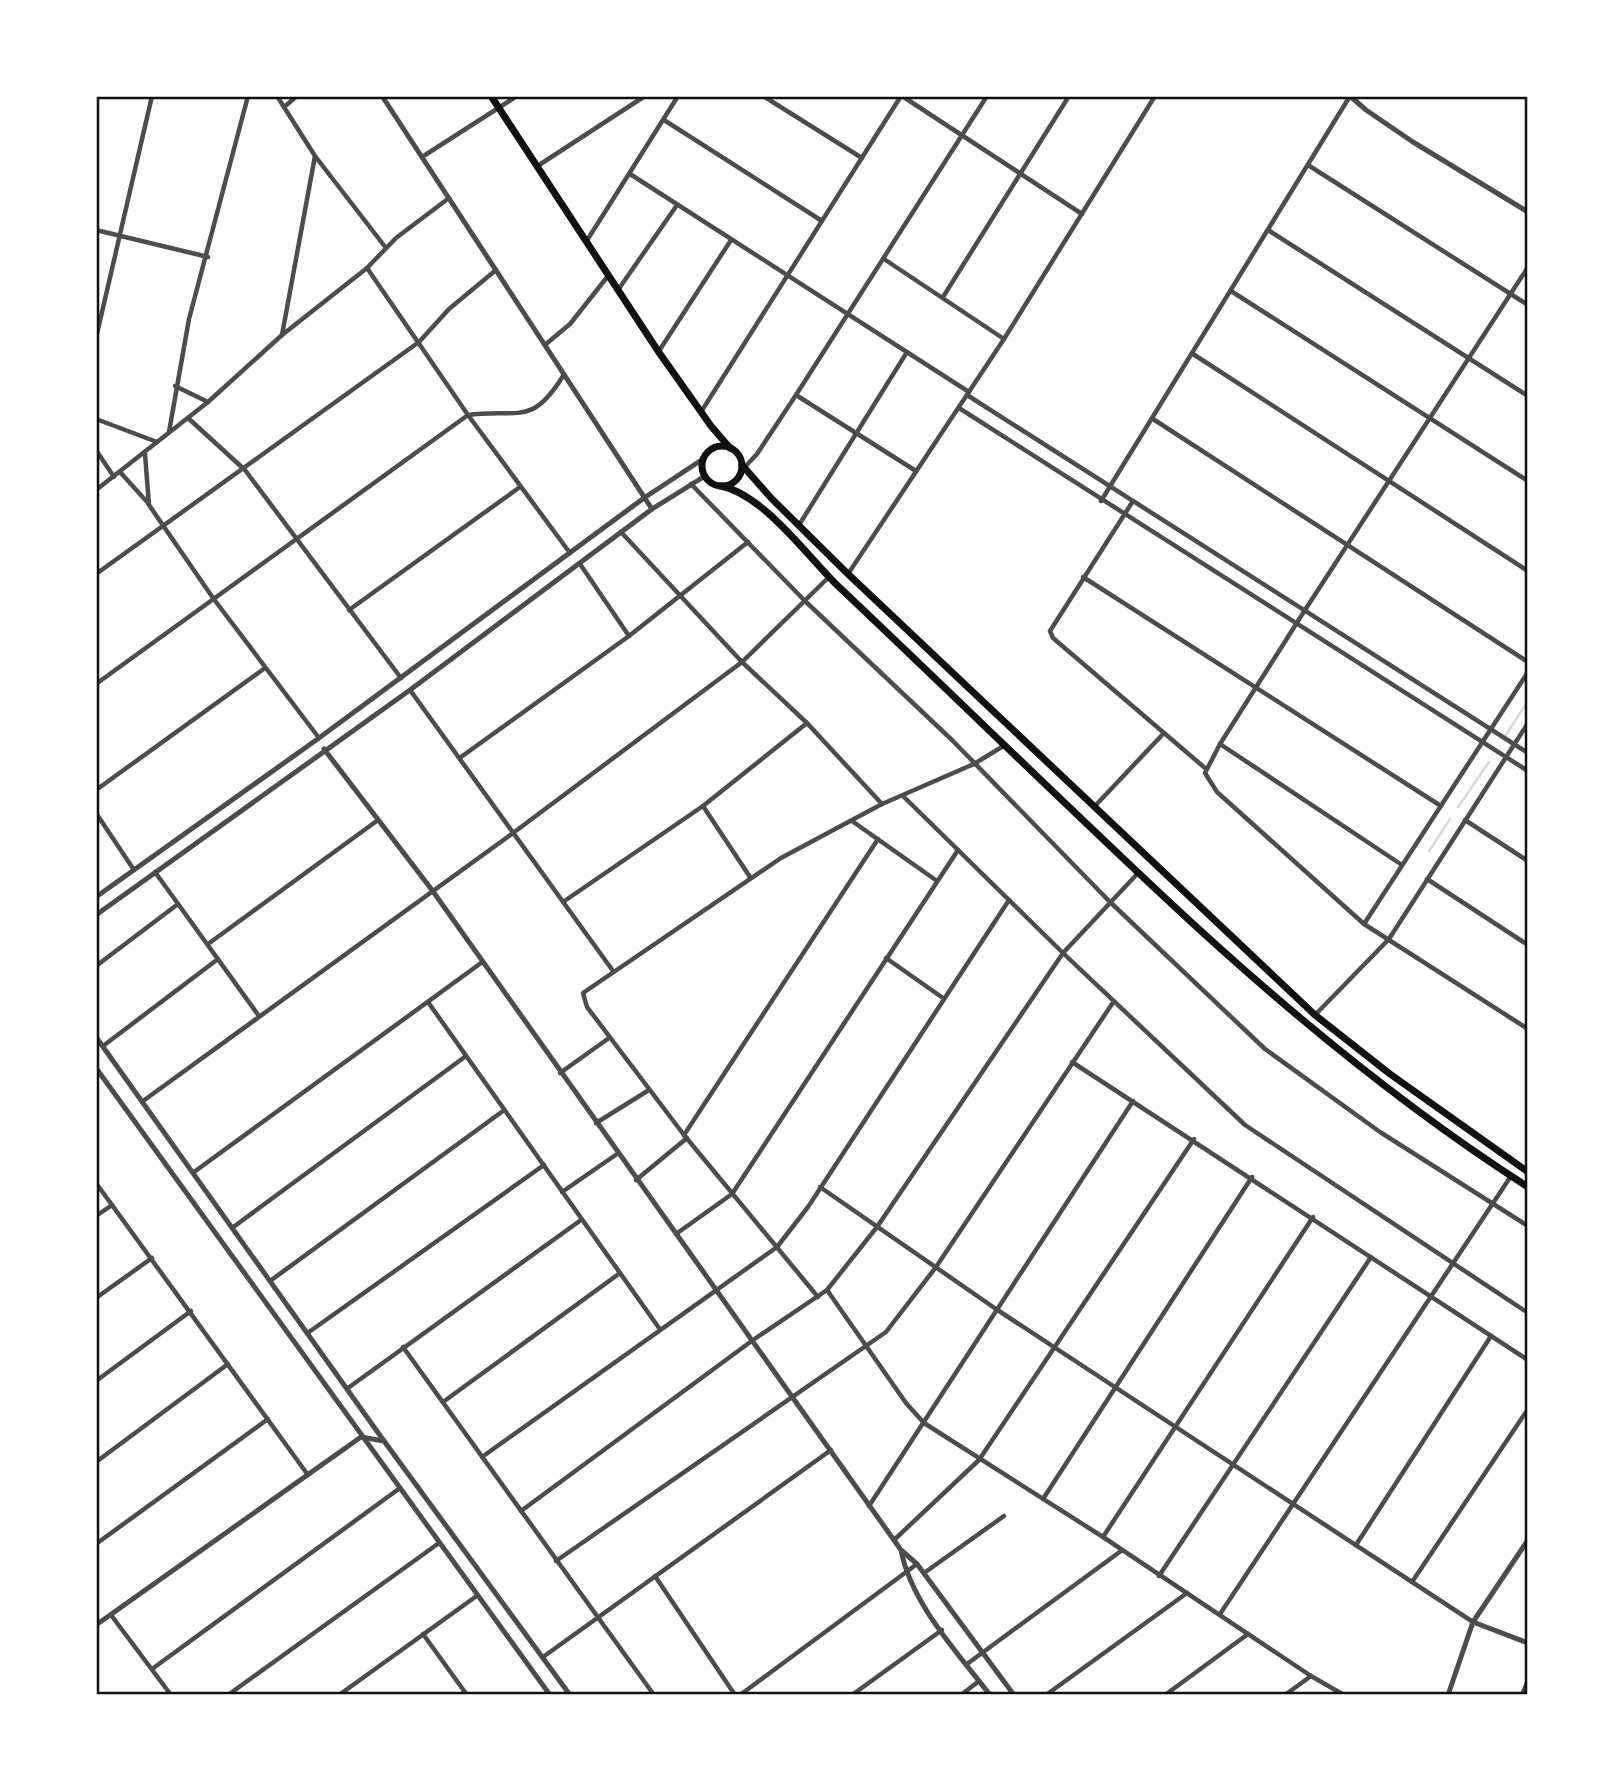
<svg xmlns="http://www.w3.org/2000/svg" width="1624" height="1791" font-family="Barlow,sans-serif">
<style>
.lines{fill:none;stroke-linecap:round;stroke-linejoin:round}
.stream{stroke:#d9d9d9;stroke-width:2.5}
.minor{stroke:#4c4c4c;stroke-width:4.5}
.tertiary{stroke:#4c4c4c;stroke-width:5}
.primary{stroke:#111;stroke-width:7}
.neatline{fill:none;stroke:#111;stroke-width:2.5}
</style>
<rect width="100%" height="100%" fill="#fff"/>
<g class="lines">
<g class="stream">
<path d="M1506,735L1528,701"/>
<path d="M1458,807L1489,762"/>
<path d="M1429,851L1450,819"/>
</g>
<g class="minor">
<path d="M277,96L315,156L386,248"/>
<path d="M763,96L862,158"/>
<path d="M902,96L1082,214"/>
<path d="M284,107L297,96"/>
<path d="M664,120L822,221"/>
<path d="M422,157L517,96"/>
<path d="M1308,165L1528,305"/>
<path d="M536,167L645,96"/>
<path d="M630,174L969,392"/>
<path d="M96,230L208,257"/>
<path d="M1268,230L1528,396"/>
<path d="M586,242L678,96"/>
<path d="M884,259L1004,339"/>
<path d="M1528,267L1305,610L1220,744L1205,773L1217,792L1364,924L1528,1029"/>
<path d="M367,268L468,415L570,553"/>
<path d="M618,290L677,205"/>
<path d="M1231,291L1528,481"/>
<path d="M943,297L1069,96"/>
<path d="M282,335L315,156"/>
<path d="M96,338L152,96"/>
<path d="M546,344L570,324L608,276"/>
<path d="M659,351L731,240"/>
<path d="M1193,354L1528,571"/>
<path d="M175,386L208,402"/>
<path d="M796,395L916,471"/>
<path d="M967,395L1528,753"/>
<path d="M959,408L1528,771"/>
<path d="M701,412L901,96"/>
<path d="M188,418L245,470L401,678"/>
<path d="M96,419L157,442"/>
<path d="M1153,419L1528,662"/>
<path d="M169,432L189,319L248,96"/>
<path d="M96,450L114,477"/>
<path d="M145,454L149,505L213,598L319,738"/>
<path d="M741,471L757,454L796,395L987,96"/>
<path d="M120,472L149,504"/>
<path d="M691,484L805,601L952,740L1109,901L1265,1049L1380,1132L1528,1226"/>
<path d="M96,490L208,402L282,335L367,268L396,238L449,198"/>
<path d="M1101,501L1350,96"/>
<path d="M1133,501L1050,631L1053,638L1205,768"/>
<path d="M799,525L907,352"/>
<path d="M621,532L742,662L807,723L882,804"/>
<path d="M580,564L629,636"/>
<path d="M96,574L419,342L449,309L496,270"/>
<path d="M848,574L1004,339L1155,96"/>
<path d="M1083,577L1441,806"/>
<path d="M349,610L520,487"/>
<path d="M96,684L468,415C517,408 531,428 563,376"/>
<path d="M410,690L613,971"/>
<path d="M1220,744L1402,865"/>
<path d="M461,757L629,636L748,542"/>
<path d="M96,790L265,668"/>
<path d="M904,797L1063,953L1245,1125L1528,1313"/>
<path d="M703,806L750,877"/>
<path d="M1095,806L1163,734"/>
<path d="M96,813L134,870"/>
<path d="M1465,820L1528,861"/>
<path d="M852,821L937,881"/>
<path d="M155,872L259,1016"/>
<path d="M1427,879L1528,945"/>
<path d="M563,902L703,806L807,723"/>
<path d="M1364,924L1528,672"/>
<path d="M208,944L378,820"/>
<path d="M886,958L943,998"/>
<path d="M96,966L178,904"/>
<path d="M428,1002L659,1328"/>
<path d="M1315,1015L1389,939L1528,723"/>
<path d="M103,1046L218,959"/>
<path d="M1072,1062L1528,1360"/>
<path d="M560,1073L609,1038"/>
<path d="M143,1101L513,833L742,662L829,577"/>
<path d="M596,1123L649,1090"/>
<path d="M684,1135L878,839"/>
<path d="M194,1172L481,963"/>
<path d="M636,1180L687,1138"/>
<path d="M96,1183L308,1475"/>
<path d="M820,1187L996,1309L1473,1622"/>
<path d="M562,1192L617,1154"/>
<path d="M96,1216L112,1205"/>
<path d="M232,1228L466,1056"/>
<path d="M676,1234L732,1194L958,850"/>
<path d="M270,1281L503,1111"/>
<path d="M827,1290L906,1403L924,1423L1103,1537L1311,1676L1344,1695"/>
<path d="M818,1297L684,1135L587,1007L583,993L781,858L882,804L974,764L1005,745"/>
<path d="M96,1298L152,1258"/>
<path d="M309,1332L544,1165"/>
<path d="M403,1347L654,1695"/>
<path d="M96,1381L191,1311"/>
<path d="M348,1388L581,1220"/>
<path d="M443,1402L620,1273"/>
<path d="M482,1457L777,1247L808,1207L1009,900"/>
<path d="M96,1462L228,1364"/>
<path d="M1043,1499L1252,1177"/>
<path d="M869,1506L1133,1101"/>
<path d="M521,1511L753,1340L827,1290L877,1227L1063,953L1139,872"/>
<path d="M1103,1537L1313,1217"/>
<path d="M894,1540L979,1460L1194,1139"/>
<path d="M96,1544L268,1419"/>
<path d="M1356,1545L1491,1336"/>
<path d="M556,1561L886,1332L936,1267L1114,1001"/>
<path d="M924,1573L1004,1516"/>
<path d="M655,1576L735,1695"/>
<path d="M1159,1576L1371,1257"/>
<path d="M1412,1582L1528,1409"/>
<path d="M1220,1614L1511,1176"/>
<path d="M111,1615L171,1695"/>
<path d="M423,1634L467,1695"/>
<path d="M543,1657L831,1450"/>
<path d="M967,1664L1121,1551"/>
<path d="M152,1669L400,1488"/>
<path d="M228,1695L439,1543"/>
<path d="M339,1695L478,1595"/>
<path d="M740,1695L917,1564"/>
<path d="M852,1695L942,1630"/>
<path d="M961,1695L979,1681"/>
<path d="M1046,1695L1187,1593"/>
<path d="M1165,1695L1248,1634"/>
<path d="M1285,1695L1311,1676"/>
<path d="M1522,1695L1528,1680"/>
</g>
<g class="tertiary">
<path d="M382,96L652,509"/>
<path d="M1350,96L1366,110L1413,142L1528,212"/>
<path d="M324,749L432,890L901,1550L917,1564L1014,1695"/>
<path d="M96,897L319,738L644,498L703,459"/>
<path d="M96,915L410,690L652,509L705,476"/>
<path d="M96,1037L384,1441L570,1695"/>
<path d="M96,1068L550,1695"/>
<path d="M361,1437L384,1441"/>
<path d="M901,1550C911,1603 957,1652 990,1695"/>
<path d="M1473,1622L1528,1643"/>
<path d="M96,1625L361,1437"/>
<path d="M1448,1695L1473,1622L1528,1540"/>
</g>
<g class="primary">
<path d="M491,96L658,351L711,426L730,448"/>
<circle cx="722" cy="466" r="20"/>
<path d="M742,465L772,499L848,574L1315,1015L1390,1074L1528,1172"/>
<path d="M721,486C764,495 807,556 838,586C946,688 1053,793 1162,895C1275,1001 1397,1103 1528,1187"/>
</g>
</g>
<rect width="1624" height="1791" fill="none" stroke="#ffffff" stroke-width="196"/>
<rect x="98" y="98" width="1428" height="1595" class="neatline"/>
</svg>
